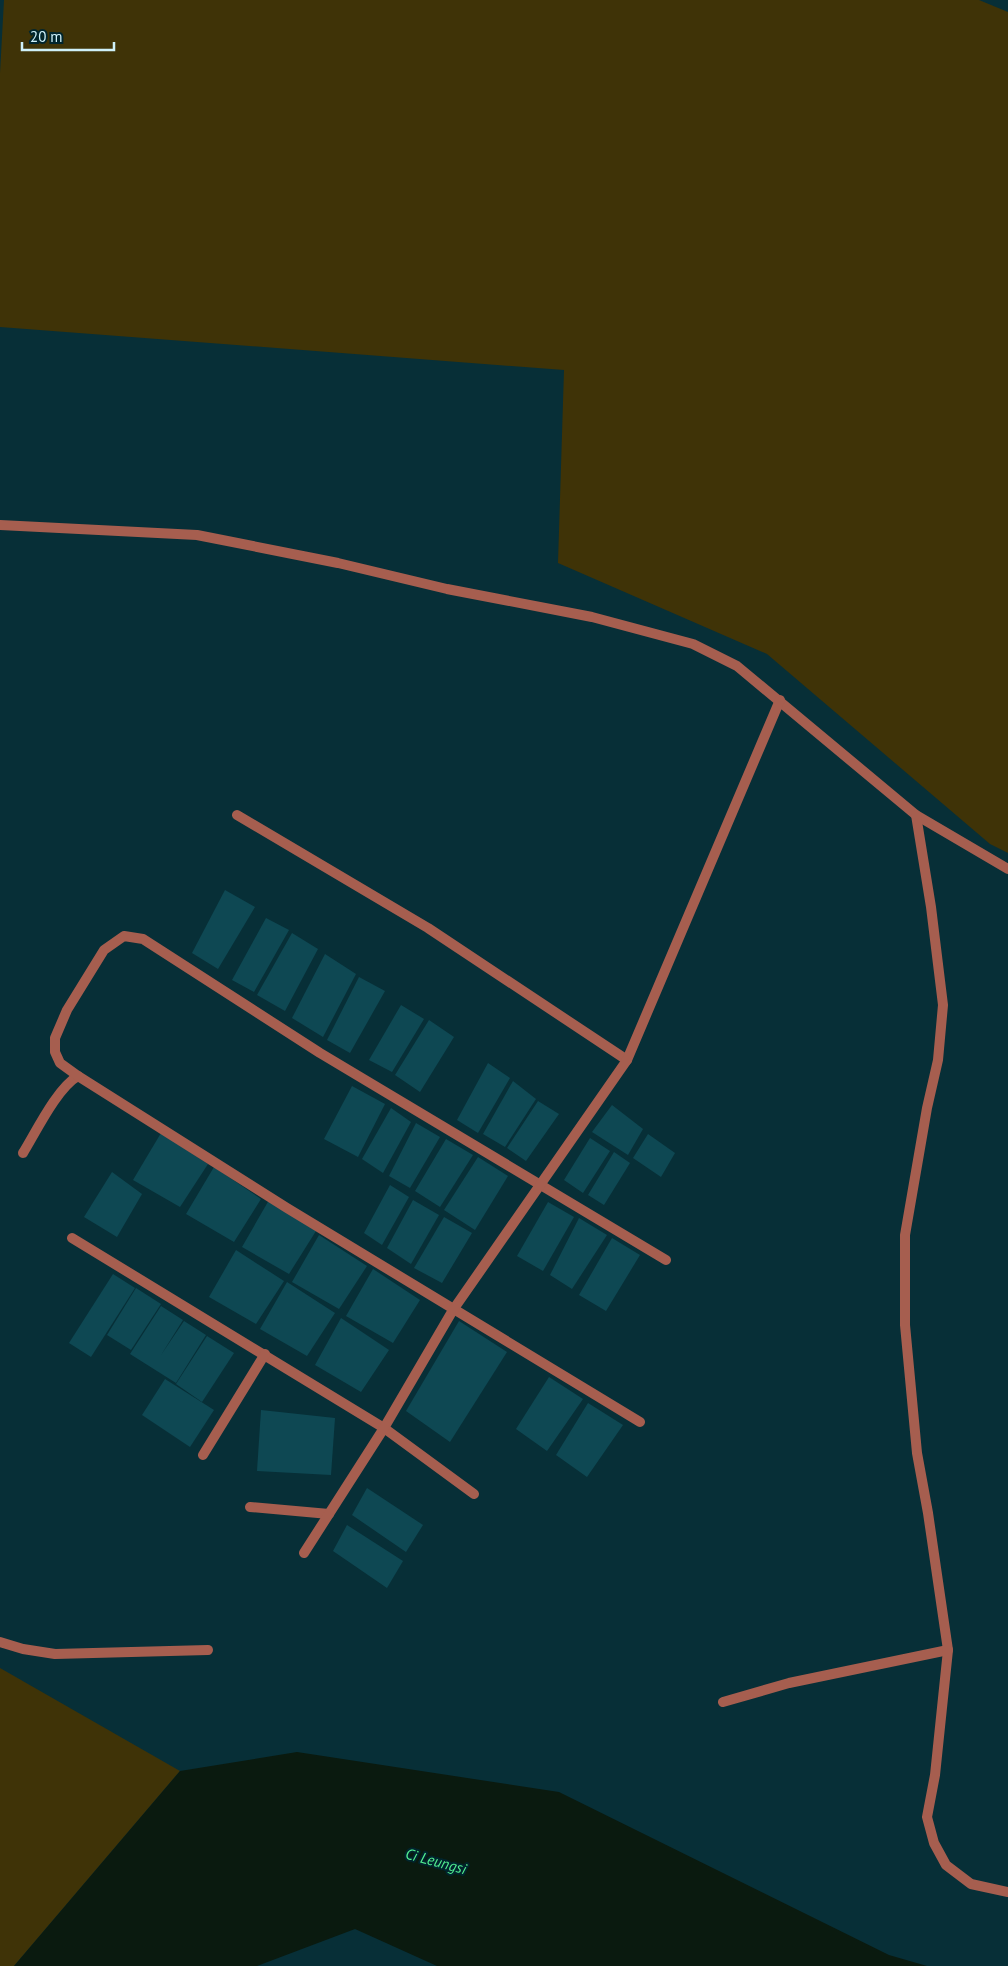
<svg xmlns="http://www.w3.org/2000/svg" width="1008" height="1966" font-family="'PT Sans',sans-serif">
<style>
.green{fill:#3f3307}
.water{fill:#0a1a0f}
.building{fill:#0e4853}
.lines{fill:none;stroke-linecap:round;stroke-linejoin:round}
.lane{stroke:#a65e4f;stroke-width:10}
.street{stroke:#a65e4f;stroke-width:10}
.labels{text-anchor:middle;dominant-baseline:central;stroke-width:4;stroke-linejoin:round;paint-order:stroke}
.water-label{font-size:15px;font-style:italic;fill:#52ef90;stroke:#00252d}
</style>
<rect width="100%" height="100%" fill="#072f37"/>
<g class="green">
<path d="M4,0H979L1008,12V853L990,844L767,654L558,563L564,370L0,327V73Z"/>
<path d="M0,1668L180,1771L14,1966H0Z"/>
</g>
<path class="water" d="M297,1752L559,1792L889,1955L927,1966H437L355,1929L257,1966H14L180,1771Z"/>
<g class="building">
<path d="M225,890L255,907L218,969L192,953Z"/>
<path d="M266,918L289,930L254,992L232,980Z"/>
<path d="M292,933L318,949L285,1011L257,995Z"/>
<path d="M325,954L356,974L323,1037L292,1018Z"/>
<path d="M359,977L385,991L350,1053L327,1040Z"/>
<path d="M401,1005L424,1019L392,1072L369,1060Z"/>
<path d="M429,1020L454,1037L420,1092L395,1075Z"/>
<path d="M488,1063L510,1078L478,1133L457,1120Z"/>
<path d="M513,1081L536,1099L505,1147L483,1134Z"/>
<path d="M352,1086L385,1104L358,1157L324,1139Z"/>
<path d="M538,1101L559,1114L526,1161L507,1148Z"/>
<path d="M612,1105L643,1129L628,1155L592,1132Z"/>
<path d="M391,1108L411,1122L383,1173L362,1159Z"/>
<path d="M416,1123L440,1137L410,1188L389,1176Z"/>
<path d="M161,1133L208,1164L180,1207L133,1180Z"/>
<path d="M648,1134L675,1153L661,1177L633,1158Z"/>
<path d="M590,1138L610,1151L583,1193L564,1180Z"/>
<path d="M446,1139L473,1155L440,1207L415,1191Z"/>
<path d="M614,1152L630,1163L604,1205L588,1195Z"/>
<path d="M478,1157L508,1176L475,1230L444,1210Z"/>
<path d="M214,1167L261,1199L234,1242L186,1214Z"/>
<path d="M112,1172L142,1194L117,1237L84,1217Z"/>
<path d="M390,1185L409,1197L382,1245L364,1233Z"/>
<path d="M269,1200L316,1231L289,1274L242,1247Z"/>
<path d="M413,1200L439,1215L411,1264L387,1248Z"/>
<path d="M548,1202L574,1217L543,1271L517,1256Z"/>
<path d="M444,1217L472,1233L442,1283L414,1268Z"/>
<path d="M579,1218L607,1235L572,1289L550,1275Z"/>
<path d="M319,1235L367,1266L339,1309L292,1282Z"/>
<path d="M612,1238L640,1255L606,1311L579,1295Z"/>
<path d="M236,1250L284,1281L256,1324L209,1297Z"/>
<path d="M373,1269L420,1300L393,1343L346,1316Z"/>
<path d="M113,1274L135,1288L91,1357L69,1343Z"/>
<path d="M287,1282L335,1313L307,1356L260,1329Z"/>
<path d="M136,1288L161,1304L131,1350L107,1335Z"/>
<path d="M161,1306L183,1320L161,1355L184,1321L206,1335L176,1383L130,1354Z"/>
<path d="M341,1318L389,1350L361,1392L315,1365Z"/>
<path d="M459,1321L507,1352L450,1442L406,1411Z"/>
<path d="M207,1336L234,1353L202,1402L176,1384Z"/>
<path d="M549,1377L583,1399L547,1451L516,1429Z"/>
<path d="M165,1379L214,1410L190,1447L142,1415Z"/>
<path d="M588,1403L623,1425L587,1477L556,1455Z"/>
<path d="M261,1410L335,1418L331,1475L257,1471Z"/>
<path d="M367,1488L423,1525L406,1552L352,1515Z"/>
<path d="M347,1525L403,1561L387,1588L333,1551Z"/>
</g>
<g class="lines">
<g class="lane">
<path d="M0,1642L23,1649L55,1654L208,1650"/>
<path d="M723,1702L789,1683L948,1650"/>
</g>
<g class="street">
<path d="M0,525L197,535L338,563L447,589L592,617L693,644L737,666L916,815L1008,869"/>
<path d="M237,815L428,928L627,1060"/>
<path d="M916,815L931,907L943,1005L938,1060L927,1108L905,1235V1325L917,1453L928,1513L948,1650L935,1775L927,1817L934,1843L946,1865L971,1884L1008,1892"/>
<path d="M23,1153C36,1132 57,1088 78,1076"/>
<path d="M72,1238L384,1428L474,1494"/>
<path d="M640,1422L287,1208L78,1076L60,1063L55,1052V1038L67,1010L104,950L124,936L143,939L320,1053L666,1260"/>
<path d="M203,1455L265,1354"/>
<path d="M250,1507L329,1514"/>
<path d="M304,1553L384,1428L453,1310L627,1060L780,700"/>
</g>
</g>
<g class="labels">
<g class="water-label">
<text transform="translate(436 1861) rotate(15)">Ci Leungsi</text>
</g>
</g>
<path d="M22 42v8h92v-8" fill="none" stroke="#cff1f9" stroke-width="2.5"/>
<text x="30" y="42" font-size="15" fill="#cff1f9" stroke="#00252d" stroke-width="4" paint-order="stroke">20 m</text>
</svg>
